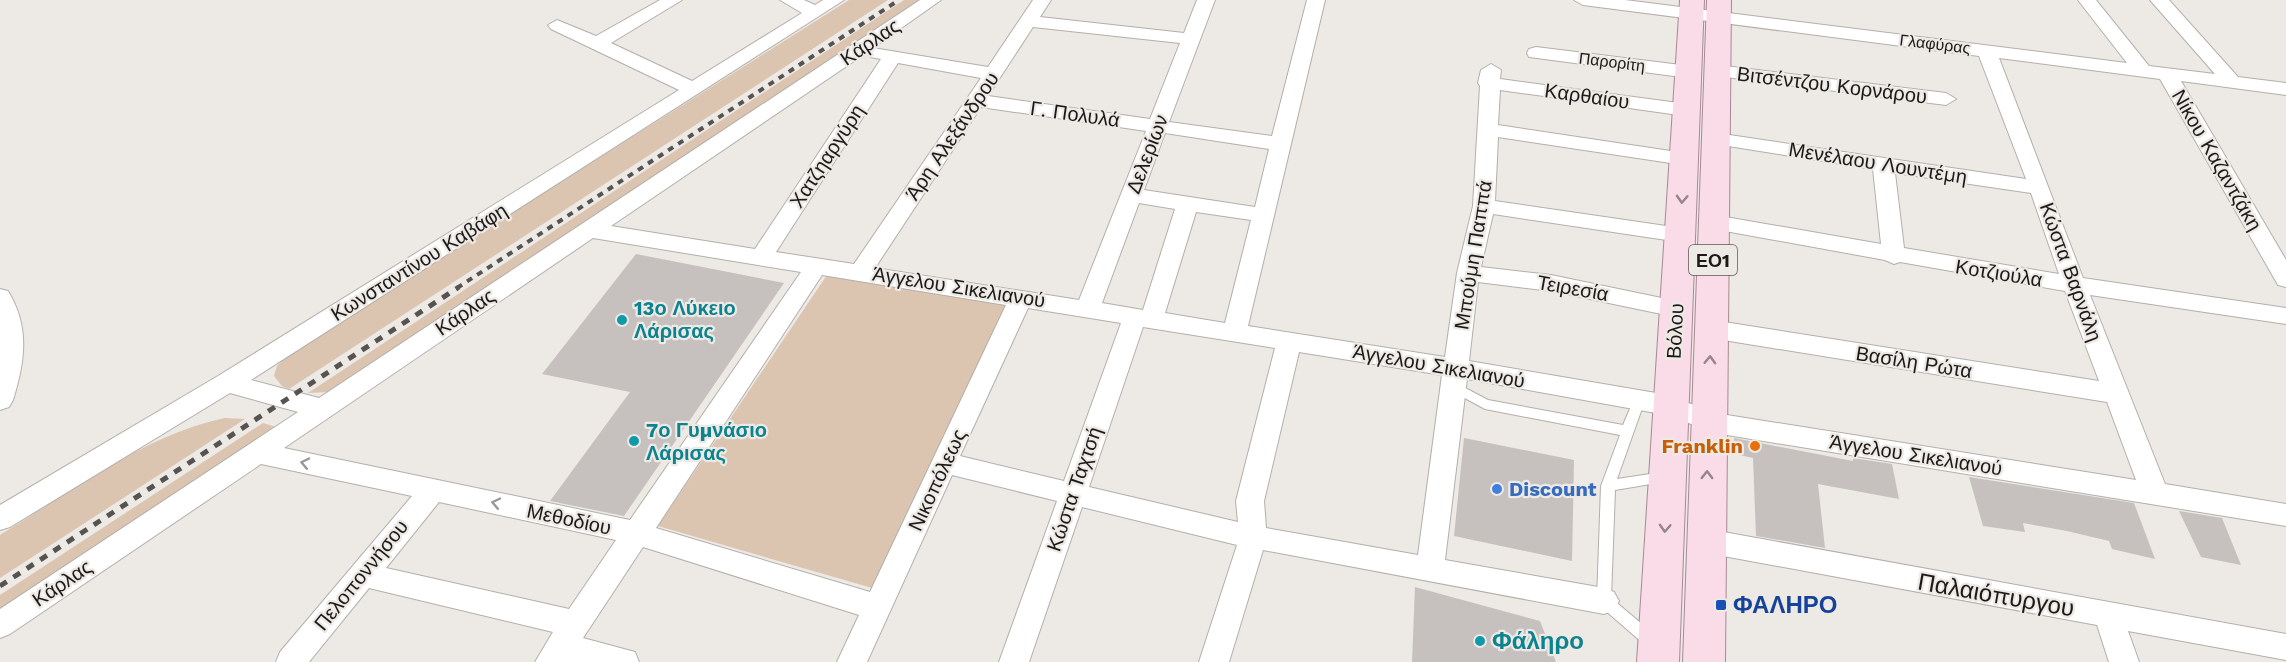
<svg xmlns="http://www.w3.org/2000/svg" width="2286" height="662" font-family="'Work Sans',sans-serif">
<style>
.green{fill:#dbc4b0}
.building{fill:#c6c0bf}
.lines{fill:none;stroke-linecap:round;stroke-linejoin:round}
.service-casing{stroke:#b3afab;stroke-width:2}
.minor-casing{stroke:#b3afab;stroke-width:2}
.primary-casing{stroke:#a98895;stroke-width:2}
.service{fill:#fff;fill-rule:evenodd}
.minor{fill:#fff;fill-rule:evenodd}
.primary{fill:#f9dce8;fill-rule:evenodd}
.rail-far1{stroke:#565351;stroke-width:4;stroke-dasharray:6 6;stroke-linecap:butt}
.rail{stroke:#565351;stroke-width:5;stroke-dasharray:8 8;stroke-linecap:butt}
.oneway{stroke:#96858b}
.oneway2{stroke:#999898}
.culture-dot{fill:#0f9aa8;stroke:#ede9e5;stroke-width:2}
.food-dot{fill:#e8710a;stroke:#ede9e5;stroke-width:2}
.shop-dot{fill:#3f7fe0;stroke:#ede9e5;stroke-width:2}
.transit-dot{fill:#1a4fb4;stroke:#ede9e5;stroke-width:2}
.labels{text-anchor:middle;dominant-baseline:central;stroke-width:4.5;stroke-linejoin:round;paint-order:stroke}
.far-street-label{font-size:16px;fill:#1c1a19;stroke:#ede9e5}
.shield{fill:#ede9e5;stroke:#5b5856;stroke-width:1.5}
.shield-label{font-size:18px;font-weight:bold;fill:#1c1a19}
.street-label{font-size:20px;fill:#1c1a19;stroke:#ede9e5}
.culture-label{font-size:20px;font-weight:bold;fill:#0d838f;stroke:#ede9e5;text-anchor:start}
.food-label{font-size:20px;font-weight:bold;fill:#c56008;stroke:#ede9e5;text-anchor:end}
.shop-label{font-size:20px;font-weight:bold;fill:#366cbe;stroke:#ede9e5;text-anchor:start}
.near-street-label{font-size:24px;fill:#1c1a19;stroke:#ede9e5}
.near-transit-label{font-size:24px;font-weight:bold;fill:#164399;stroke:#ede9e5;text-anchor:start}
.near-culture-label{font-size:24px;font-weight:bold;fill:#0d838f;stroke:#ede9e5;text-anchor:start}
</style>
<rect width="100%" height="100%" fill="#ede9e5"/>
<g class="green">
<path d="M849,0H888L289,389L282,386L274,376L277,366L287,355Z"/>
<path d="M904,0H926L328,392L308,393Z"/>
<path d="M827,275L1009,302L872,588L658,526Z"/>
<path d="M225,418L245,419L0,578V535C71,492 141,436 225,418Z"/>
<path d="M263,423L276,427L0,616V595Z"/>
</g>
<g class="building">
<path d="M636,254L784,283L624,516L550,501L630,392L542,374Z"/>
<path d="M1464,438L1574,460L1572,561L1454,536Z"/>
<path d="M1734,438L1853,461V458L1892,464L1899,499L1818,484L1825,548L1756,536L1753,458L1735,454Z"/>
<path d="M1969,477L2134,503L2155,559L2112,549L2109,541L2067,531L2023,523L2025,532L1983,526Z"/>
<path d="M2179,511L2222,518L2241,565L2201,557Z"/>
<path d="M1415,587L1540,621L1556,662H1412Z"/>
</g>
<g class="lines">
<defs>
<path id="service" d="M1454,382L1488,400L1623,425L1635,397H1643L1645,400L1617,479L1663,472L1668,473L1670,477L1668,481L1663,482L1615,490L1611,598L1655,635L1657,640L1655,645L1650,647L1645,645L1599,605L1597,601L1601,486L1620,435L1485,409L1450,390L1448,387L1450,384Z"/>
<g id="minor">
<path d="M660,0H682L611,43L692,81L802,13L780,0H804L815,5L823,0H844L251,380L319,398L920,0H941L873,48L988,67L1033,0H1051L1040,17L1184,33L1197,0H1215L1169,122L1272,136L1307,0H1325L1248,326L1445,357L1457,273L1473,206L1480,86L1478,83L1481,70L1491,64L1501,70L1500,79L1686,104L1693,106L1696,110L1693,114L1686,116L1500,90L1498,125L1684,153L1691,154L1694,159L1691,164L1684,165L1498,137L1495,201L1680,228L1688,230L1691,235L1688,240L1680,242L1493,214L1481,267L1551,275L1676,301L1684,303L1688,309L1684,315L1676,317L1551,291L1478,282L1469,361L1656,393L1727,415L2136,480L2107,402L1711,338L1703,335L1699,329L1703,323L1711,320L2099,381L2065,291L1900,262L1894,264L1885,260L1714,229L1706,227L1703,222L1706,217L1714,215L1881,244L1873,169L1709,143L1706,139L1709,135L1716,133L2026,179L1979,56L1583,5L1574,0H1625L2127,63L2078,0H2096L2149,66L2215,74L2150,0H2169L2238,77L2286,83V95L2181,81L2286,260V287L2278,285L2160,79L1999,58L2083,278L2286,308V324L2090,295L2165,484L2286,504V526L1727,435L1656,413L1467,379L1445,560L1604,588L1614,592L1619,601L1614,610L1604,614L1263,550L1229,662H1199L1237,545L1082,507L1029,662H999L1057,501L952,475L867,662H837L859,615L643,547L583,638L635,652L639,662H535L553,632L369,588L309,662H276L280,652L412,496L261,464L10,634L0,638V609L298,412L230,393L10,527L0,530V505L218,376L679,90L551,29L548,25L557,20L596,36ZM1033,27L1180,43L1150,119L988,96ZM869,51L870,57L881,59L755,249L611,226ZM898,63L981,78L854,264L776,252ZM981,107L1146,131L1079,300L875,268ZM1165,133L1269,149L1255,207L1144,190ZM1895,173L2031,193L2059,274L1904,248ZM1139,203L1175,209L1143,310L1102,303ZM1196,212L1251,220L1225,323L1165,313ZM593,238L801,272L630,520L284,448ZM822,275L1006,305L870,592L656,528ZM1028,308L1121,323L1064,481L960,456ZM1143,327L1275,348L1236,501L1238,522L1089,487ZM1299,352L1442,375L1418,555L1266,528L1264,501ZM439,502L616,540L569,609L386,568Z"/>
<path d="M1536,47L1689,66L1699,72L1689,78L1529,57L1527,53L1529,49Z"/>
<path d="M1717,65L1946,93L1956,99L1946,105L1710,75L1707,71Z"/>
<path d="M0,289L8,291C30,327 25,361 13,400L9,407L0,410Z"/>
<path d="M1707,529L2286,634V660L2128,631L2139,662H2109L2097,625L1707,553L1697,549L1693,541L1697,533Z"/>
</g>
<g id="primary">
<path d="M1680,0H1704L1679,662H1637Z"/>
<path d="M1707,0H1731L1725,662H1683Z"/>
</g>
</defs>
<use href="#service" class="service-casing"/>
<use href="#minor" class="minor-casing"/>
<use href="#primary" class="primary-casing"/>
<use href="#service" class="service"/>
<use href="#minor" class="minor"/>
<use href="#primary" class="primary"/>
<path class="rail-far1" d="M457,288L899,0"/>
<path class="rail" d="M0,586L459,287"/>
</g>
<defs><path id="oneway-chevron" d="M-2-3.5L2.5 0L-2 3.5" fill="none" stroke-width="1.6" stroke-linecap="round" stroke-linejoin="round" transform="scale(1.5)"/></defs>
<g class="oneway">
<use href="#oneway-chevron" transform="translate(1682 199) rotate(93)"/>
<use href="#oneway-chevron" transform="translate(1710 360) rotate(-88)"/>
<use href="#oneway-chevron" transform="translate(1707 475) rotate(-89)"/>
<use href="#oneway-chevron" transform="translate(1665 528) rotate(93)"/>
</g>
<g class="oneway2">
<use href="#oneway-chevron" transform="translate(305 463) rotate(-168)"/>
<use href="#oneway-chevron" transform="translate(496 503) rotate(-168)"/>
</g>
<g class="culture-dot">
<circle cx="622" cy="320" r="6"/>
<circle cx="634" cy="441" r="6"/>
<circle cx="1480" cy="641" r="6"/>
</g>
<circle class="food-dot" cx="1755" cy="446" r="6"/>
<circle class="shop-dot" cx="1497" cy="489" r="6"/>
<rect class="transit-dot" x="1715" y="599" width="12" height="12" rx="3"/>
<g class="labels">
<g class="far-street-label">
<text transform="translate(1935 44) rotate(7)">Γλαφύρας</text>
<text transform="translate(1612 62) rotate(7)">Παρορίτη</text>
</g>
<rect class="shield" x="1689" y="245" width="48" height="30" rx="4.5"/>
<g class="shield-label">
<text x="1713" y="260">ΕΟ1</text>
</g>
<g class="street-label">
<text transform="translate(870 42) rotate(-34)">Κάρλας</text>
<text transform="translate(1832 85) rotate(7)">Βιτσέντζου Κορνάρου</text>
<text transform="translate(1587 96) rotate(8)">Καρθαίου</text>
<text transform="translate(1075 114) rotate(8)">Γ. Πολυλά</text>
<text transform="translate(952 136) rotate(-56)">Άρη Αλεξάνδρου</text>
<text transform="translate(1147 154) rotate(-69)">Δελερίων</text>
<text transform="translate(827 156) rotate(-57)">Χατζηαργύρη</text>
<text transform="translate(2217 160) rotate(60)">Νίκου Καζαντζάκη</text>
<text transform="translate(1878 163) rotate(9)">Μενέλαου Λουντέμη</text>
<text transform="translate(1473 255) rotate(-81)">Μπούμη Παππά</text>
<text transform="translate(419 262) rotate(-32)">Κωνσταντίνου Καβάφη</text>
<text transform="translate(2071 272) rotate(70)">Κώστα Βαρνάλη</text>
<text transform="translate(1999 273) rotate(9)">Κοτζιούλα</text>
<text transform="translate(959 287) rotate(9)">Άγγελου Σικελιανού</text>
<text transform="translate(1573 288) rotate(10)">Τειρεσία</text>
<text transform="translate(465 312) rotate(-34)">Κάρλας</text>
<text transform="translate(1675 331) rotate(-87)">Βόλου</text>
<text transform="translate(1914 362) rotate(9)">Βασίλη Ρώτα</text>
<text transform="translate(1439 366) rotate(10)">Άγγελου Σικελιανού</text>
<text transform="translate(1916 455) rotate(9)">Άγγελου Σικελιανού</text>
<text transform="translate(937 480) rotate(-65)">Νικοπόλεως</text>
<text transform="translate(1074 489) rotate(-71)">Κώστα Ταχτσή</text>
<text transform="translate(569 519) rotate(12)">Μεθοδίου</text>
<text transform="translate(361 575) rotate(-51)">Πελοποννήσου</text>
<text transform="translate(62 583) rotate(-34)">Κάρλας</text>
</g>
<g class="culture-label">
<text x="634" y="308">13ο Λύκειο<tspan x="634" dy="23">Λάρισας</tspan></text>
<text x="646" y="430">7ο Γυμνάσιο<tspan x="646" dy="23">Λάρισας</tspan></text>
</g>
<g class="food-label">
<text x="1743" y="446">Franklin</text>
</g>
<g class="shop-label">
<text x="1509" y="489">Discount</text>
</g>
<g class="near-street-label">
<text transform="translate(1996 595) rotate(10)">Παλαιόπυργου</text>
</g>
<g class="near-transit-label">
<text x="1733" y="605">ΦΑΛΗΡΟ</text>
</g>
<g class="near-culture-label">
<text x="1492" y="641">Φάληρο</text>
</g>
</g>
</svg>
